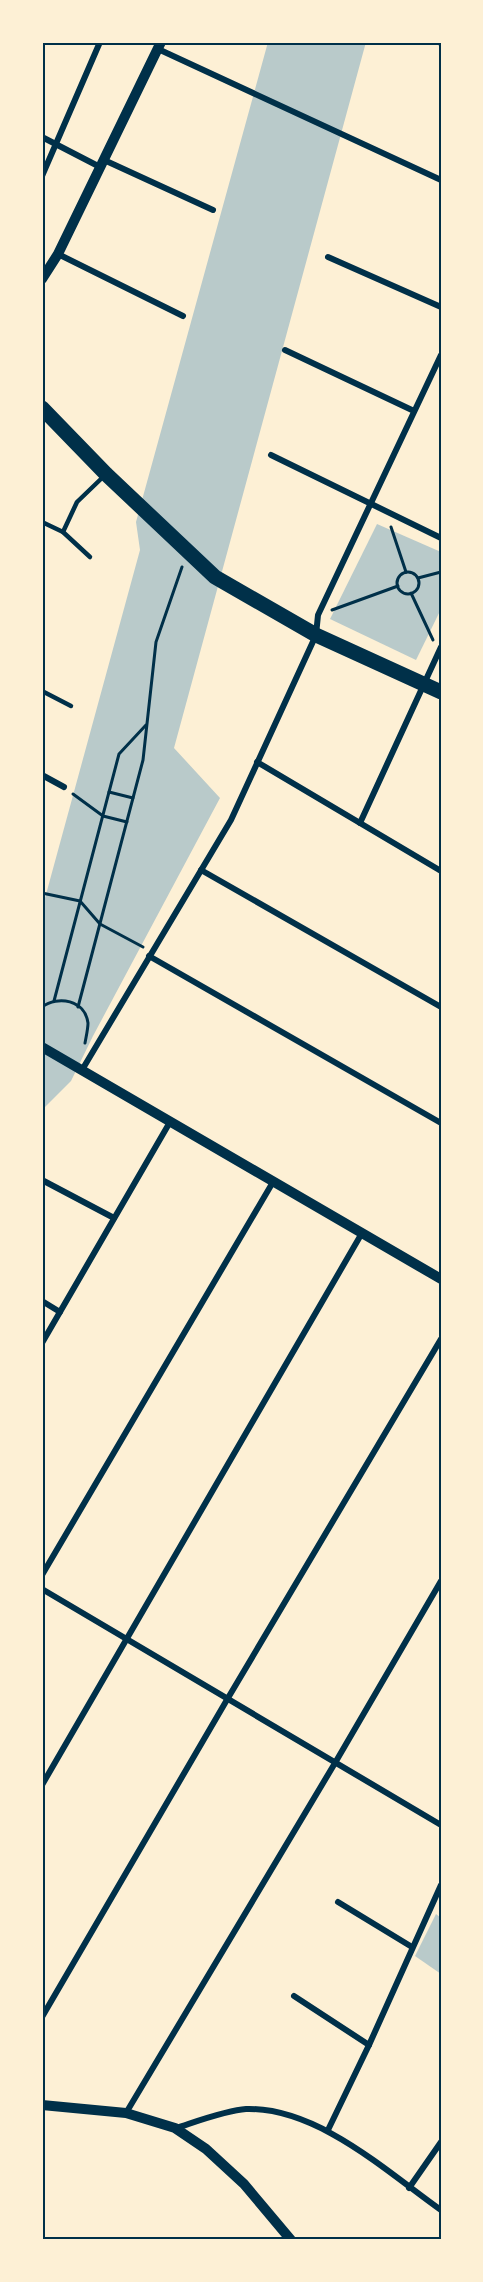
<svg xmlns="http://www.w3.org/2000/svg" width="483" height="2282" font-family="Rubik,sans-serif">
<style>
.green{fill:#b9caca}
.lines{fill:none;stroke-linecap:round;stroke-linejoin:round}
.path{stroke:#003049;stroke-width:3}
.service{stroke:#003049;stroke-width:4.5}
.minor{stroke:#003049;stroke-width:6}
.tertiary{stroke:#003049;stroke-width:10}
.primary{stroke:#003049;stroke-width:15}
.neatline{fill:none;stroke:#003049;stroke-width:2}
</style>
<rect width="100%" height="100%" fill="#fdf0d5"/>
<g class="green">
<path d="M268,42H366L174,748L220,798L93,1036L71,1081L42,1110V909L140,550L136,522Z"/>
<path d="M377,524L441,552V609L416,660L330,619Z"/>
<path d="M436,1914L441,1918V1974L415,1956Z"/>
</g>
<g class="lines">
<g class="path">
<path d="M391,527L406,572"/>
<circle cx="408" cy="583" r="11"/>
<path d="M418,578L441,572"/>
<path d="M411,593L433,640"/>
<path d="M332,610L398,586"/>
<path d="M109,792L133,798"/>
<path d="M73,794L103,816L127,822"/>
<path d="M42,893L80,901L100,924L143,947"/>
<path d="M54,1001L119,754L146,725"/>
<path d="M42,1007C58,995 85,1000 88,1023C88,1029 86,1037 85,1043"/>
<path d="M78,1007L143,760L156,642L182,567"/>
</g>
<g class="service">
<path d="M42,522L63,532L77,502L103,477"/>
<path d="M63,532L90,557"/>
<path d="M42,691L71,706"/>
</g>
<g class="minor">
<path d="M439,42L441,43"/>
<path d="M158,49L441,180"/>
<path d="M42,137L100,167"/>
<path d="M104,160L213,210"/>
<path d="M42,176L100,42"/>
<path d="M58,254L183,316"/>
<path d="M328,257L441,307"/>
<path d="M285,350L414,411"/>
<path d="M271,455L441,538"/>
<path d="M257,762L441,871"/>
<path d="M42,775L64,787"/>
<path d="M360,823L441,647"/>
<path d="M201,870L441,1007"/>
<path d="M149,956L441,1123"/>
<path d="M82,1070L231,820L316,635L318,615L441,355"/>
<path d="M42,1180L114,1218"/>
<path d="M42,1301L60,1312"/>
<path d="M42,1343L170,1122"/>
<path d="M42,1575L273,1182"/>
<path d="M42,1589L441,1825"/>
<path d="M42,1785L362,1233"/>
<path d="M338,1902L412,1947"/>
<path d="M294,1996L369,2045"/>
<path d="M42,2017L228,1698L441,1339"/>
<path d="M126,2113L335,1763L441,1581"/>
<path d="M176,2128C195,2122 227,2110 246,2109C317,2107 386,2171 441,2210"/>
<path d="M328,2130L369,2045L441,1885"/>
<path d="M409,2188L441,2142"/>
</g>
<g class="tertiary">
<path d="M42,279L58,254L161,42"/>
<path d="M42,1047L441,1279"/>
<path d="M42,2105L126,2113L175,2128L206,2149L244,2184L291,2240"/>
</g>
<path class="primary" d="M42,408L106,474L215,577L316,635L441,692"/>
</g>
<rect width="483" height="2282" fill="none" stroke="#fdf0d5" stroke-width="87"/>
<rect x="44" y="44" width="396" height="2194" class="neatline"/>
</svg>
